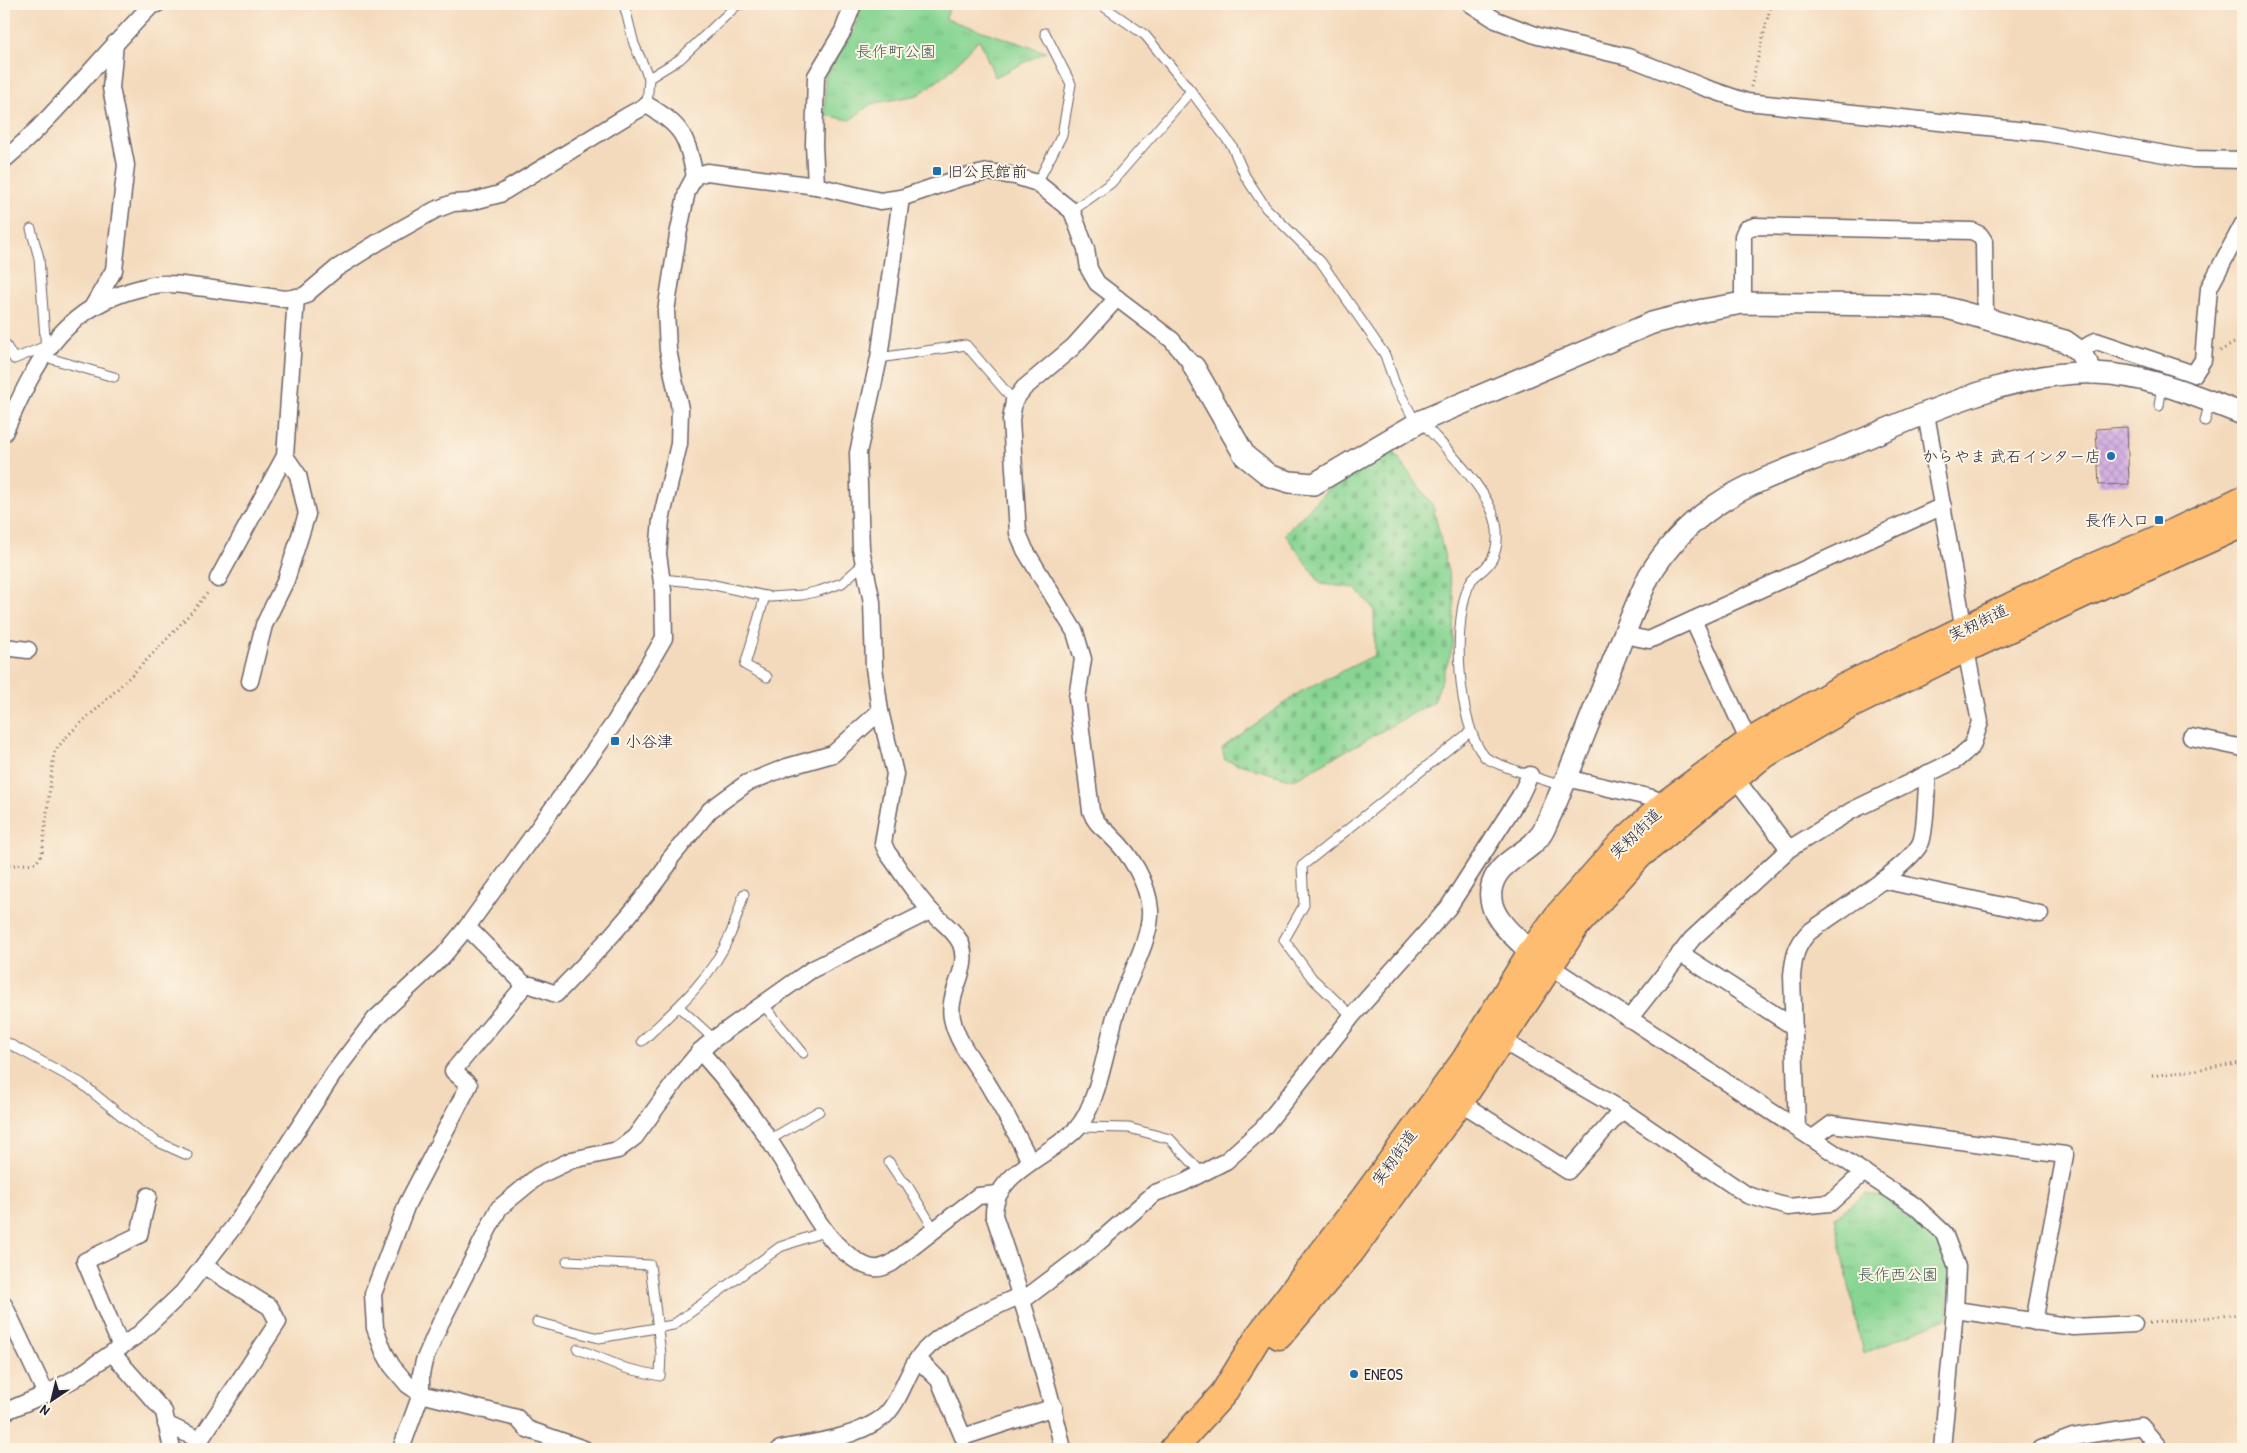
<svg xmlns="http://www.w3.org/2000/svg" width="2247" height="1453" font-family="'Patrick Hand','Klee One',sans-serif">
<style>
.grass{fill:url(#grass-tufts);stroke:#557c67}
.cemetery{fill:url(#cemetery-stones);stroke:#557c67}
.building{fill:url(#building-cross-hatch)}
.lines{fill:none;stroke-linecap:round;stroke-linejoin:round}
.service-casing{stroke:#6c6268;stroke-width:11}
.minor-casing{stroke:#6c6268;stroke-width:19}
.tertiary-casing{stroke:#6c6268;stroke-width:24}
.primary-casing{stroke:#6c6268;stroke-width:29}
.path{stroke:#6c6268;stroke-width:3;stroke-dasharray:1 4;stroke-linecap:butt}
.service{stroke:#fff;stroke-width:9}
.minor{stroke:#fff;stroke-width:16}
.tertiary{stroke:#fff;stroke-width:21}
.primary{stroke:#fdbc6f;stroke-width:26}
.poi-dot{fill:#1f6fb2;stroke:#fcf5e5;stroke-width:2}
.labels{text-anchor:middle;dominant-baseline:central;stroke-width:4;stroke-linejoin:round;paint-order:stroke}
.park-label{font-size:16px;fill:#415855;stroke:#fcf5e5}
.poi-label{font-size:16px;fill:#22223b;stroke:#fcf5e5;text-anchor:start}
.street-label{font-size:16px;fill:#22223b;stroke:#fcf5e5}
</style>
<defs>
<pattern id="grass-tufts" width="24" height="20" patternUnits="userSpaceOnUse" patternTransform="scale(1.25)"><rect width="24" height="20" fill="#88d593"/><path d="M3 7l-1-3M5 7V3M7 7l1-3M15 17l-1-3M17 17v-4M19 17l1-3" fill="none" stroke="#75b780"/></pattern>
<pattern id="cemetery-stones" width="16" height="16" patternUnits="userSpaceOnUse" patternTransform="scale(1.25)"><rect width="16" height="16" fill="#88d593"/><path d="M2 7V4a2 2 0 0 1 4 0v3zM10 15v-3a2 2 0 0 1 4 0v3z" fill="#75b780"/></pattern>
<pattern id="building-cross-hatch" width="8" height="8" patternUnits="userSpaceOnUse" patternTransform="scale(1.25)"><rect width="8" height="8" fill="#d4b1e2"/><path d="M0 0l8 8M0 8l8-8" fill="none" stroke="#b698c3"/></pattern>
</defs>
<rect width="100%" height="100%" fill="#fcf5e5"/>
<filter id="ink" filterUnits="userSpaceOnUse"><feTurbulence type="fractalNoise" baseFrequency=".02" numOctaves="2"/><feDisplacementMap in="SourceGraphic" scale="10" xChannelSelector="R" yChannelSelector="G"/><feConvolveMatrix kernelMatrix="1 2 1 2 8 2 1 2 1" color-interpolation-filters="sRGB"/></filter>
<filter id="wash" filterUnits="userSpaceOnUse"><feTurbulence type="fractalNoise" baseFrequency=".0096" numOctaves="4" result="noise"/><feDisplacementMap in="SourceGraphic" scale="20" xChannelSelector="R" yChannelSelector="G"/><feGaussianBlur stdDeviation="1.12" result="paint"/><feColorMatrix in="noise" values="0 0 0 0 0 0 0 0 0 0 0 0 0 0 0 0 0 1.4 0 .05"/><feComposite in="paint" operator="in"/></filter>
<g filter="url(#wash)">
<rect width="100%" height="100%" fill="#f4dabc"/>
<g class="grass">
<path d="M863,4H950L946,19L1046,52L995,77L979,39L947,74L918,95L871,104L850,120L825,115V76L853,32Z"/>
<path d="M1867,1193C1904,1201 1940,1228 1948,1267C1952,1282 1948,1302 1948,1317L1863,1354L1835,1217Z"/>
</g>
<path class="cemetery" d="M1392,449L1433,506L1454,598L1453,646L1434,702L1293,780L1225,760L1222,748L1300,692L1375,655L1374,609L1355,588L1321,584L1285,534L1328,489Z"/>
<g id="blocks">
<path class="building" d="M2127,427L2129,484L2099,485L2096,429Z"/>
</g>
</g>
<g filter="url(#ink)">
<use href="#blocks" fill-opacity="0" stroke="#6c6268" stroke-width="1"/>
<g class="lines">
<defs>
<g id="service">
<path d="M624,4L634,44L649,78L647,105"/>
<path d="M1100,4L1145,35L1191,91L1232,146L1245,176L1266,208L1321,262L1385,355L1395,384L1416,423"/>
<path d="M649,78L680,59L737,5L742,4"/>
<path d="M1037,183L1062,135L1071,84L1045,33"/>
<path d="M1072,211L1111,183L1191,91"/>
<path d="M31,229L39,258L46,350"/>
<path d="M4,342L14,359L46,346"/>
<path d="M42,356L114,377"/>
<path d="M879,358L966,345L1014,401"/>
<path d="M2159,406L2162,384"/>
<path d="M2205,421L2210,401"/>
<path d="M1422,422C1445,449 1494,493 1497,530C1498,544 1496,558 1485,568C1481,572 1474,576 1471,581C1451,617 1457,726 1485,757C1493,764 1549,782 1563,786"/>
<path d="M661,579L705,583L770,597L802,595L819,591L842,583L863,564"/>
<path d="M765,596L745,665L767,677"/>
<path d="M762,1003L803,1053"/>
<path d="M679,1007L714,1039"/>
<path d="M1352,1016L1312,978L1284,940L1304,905L1302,866L1471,731"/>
<path d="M4,1041L81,1083L139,1130L156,1141L187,1155"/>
<path d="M642,1041C675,1010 712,978 730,935C736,922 739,908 744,894"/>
<path d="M1079,1127L1129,1128L1170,1139L1202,1173"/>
<path d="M769,1140L819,1111"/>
<path d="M889,1162L901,1180L906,1183L934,1229"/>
<path d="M567,1261L650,1265L661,1354L660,1376L625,1368L578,1349"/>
<path d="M537,1322L599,1338L673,1325L780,1247L826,1231"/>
</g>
<g id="minor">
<path d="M1471,4L1496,20L1538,36L1628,57L1703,87L1747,102L2046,133L2193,159L2243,160"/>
<path d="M4,160C58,114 101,56 151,6L157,4"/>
<path d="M816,186L814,144L816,76L843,31L853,4"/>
<path d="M1743,303V236L1746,229L1755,226L1972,231L1980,235L1984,241L1985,318"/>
<path d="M93,306L114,270L126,165L111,88L115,43"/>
<path d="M2079,351L2096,341L2194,374L2203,360L2209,288L2243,224"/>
<path d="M1926,414L1964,630"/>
<path d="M4,433C33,370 55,315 127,292C140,288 155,283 168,284C181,284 194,287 206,288C232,292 259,295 286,299L304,296L337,268L380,241L435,210L453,203L470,202L500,194L627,116L647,105C684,127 686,136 695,176"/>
<path d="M218,579L285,456L296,297"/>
<path d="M1693,620L1749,742"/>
<path d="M1624,635L1649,640L1943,506"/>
<path d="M4,647L28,650"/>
<path d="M250,681L264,625L286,580L307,514L298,475L285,456"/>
<path d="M880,711L895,774L883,843L887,852C901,871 914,893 930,910C940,921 955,930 961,944C971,970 947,992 952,1018C957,1045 979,1067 992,1091C1006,1114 1018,1137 1030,1161"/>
<path d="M2191,737L2243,748"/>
<path d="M1566,778L1652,798L1665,804"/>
<path d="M1735,778L1789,849"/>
<path d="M1882,880L2040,914"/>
<path d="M467,927L525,985"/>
<path d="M1680,953L1794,1027"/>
<path d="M1542,961L1915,1206L1944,1233L1957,1267L1955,1310L1942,1449"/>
<path d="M1629,1019L1692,939L1789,849L1851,811L1956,760L1972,746L1980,722L1966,650"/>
<path d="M1501,1040L1622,1110L1747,1195L1788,1207L1830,1203L1864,1172"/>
<path d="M700,1051C729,1083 755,1117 778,1154C797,1183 812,1218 836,1244C845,1253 862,1267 874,1268C881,1269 886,1266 892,1263L978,1196L998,1194"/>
<path d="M1460,1102L1568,1171L1622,1110"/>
<path d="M1797,1128L1792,975C1794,957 1796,946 1808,933C1832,915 1911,866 1921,842C1926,829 1926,789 1928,773"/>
<path d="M1813,1138L1832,1124L2065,1155L2034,1322"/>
<path d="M1022,1301L1092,1248L1155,1193L1183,1183L1226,1161L1263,1128L1352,1016L1448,908L1520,796L1530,775"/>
<path d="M4,1305L46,1394"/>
<path d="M1955,1310L2074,1327L2134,1324"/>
<path d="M121,1347L85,1261L139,1235L148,1196"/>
<path d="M112,1353L164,1412L172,1449"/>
<path d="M918,1359L939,1380L963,1437L1054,1407"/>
<path d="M4,1412L46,1394L74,1379L139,1334L183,1292L238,1221L334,1073L375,1019L443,956L467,927L615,722L664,638L663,590L658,554L661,520L679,444L680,409L668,350L666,311L678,235L687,191L695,176L707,172L816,186L880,201L901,198L960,178L988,172L1015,176L1037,183L1072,211L1086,249L1089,269L1097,283L1172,340L1194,367"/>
<path d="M166,1424L200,1440L278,1322L270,1307L204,1266"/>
<path d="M401,1449L421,1394V1374L424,1361L440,1324L499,1208L538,1176L572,1160L618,1150L635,1137L680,1075L700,1051L714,1039L811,970L930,911"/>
<path d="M584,1449L527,1429L517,1418L421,1394L408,1385L392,1366L384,1352L375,1328L373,1294L407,1204L469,1085L453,1071L525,985H531L556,994C596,953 635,912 668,865L669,860L710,810L747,783L787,767L833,754L880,711L874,667L872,602L861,549L858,453L879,358L901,198"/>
<path d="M780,1449C815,1442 852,1439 882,1418C900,1404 907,1370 922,1353C948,1325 987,1311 1021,1295"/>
<path d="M1063,1449C1045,1370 1020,1292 994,1215C993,1172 1053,1155 1077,1128C1098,1106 1107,1041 1117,1010C1126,982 1152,938 1150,910C1148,883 1131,855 1112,837C1103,827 1096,825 1091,811L1077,698L1083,659L1075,632L1025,550L1018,533L1011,420L1014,401L1024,388L1073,347L1117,298"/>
<path d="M2041,1449L2073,1437L2141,1426L2160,1449"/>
</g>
<g id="tertiary">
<path d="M1194,367L1245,456L1270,476L1290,482L1314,484L1421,421L1652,323L1703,310L1743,303L1892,305L1947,308L2065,341L2079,351L2093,373"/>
<path d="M1531,952C1515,937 1487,916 1491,890C1496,858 1532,855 1544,829C1583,746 1611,659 1649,576C1666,548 1689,523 1716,505C1753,480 1798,466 1840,449C1916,418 2011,370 2095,373C2149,375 2193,395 2243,414"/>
</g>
<g id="primary">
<path d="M1279,1336L1351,1252L1394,1193L1460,1102L1576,926L1639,856L1761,757L1849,706L1938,662L2103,585L2146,568L2243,524"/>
<path d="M1173,1449L1223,1394L1260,1334L1364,1198L1464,1061L1531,952L1559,914L1622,843L1665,804L1749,742L1840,689L2085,570L2174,532L2243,499"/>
</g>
</defs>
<use href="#service" class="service-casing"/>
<use href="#minor" class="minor-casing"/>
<use href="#tertiary" class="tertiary-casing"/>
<use href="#primary" class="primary-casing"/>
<g class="path">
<path d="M1751,87L1771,4"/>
<path d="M2220,351L2243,338"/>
<path d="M4,866L36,863L42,854L54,753C67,733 85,720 102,704C139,668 177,631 209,591"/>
<path d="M2152,1076L2243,1063"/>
<path d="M2149,1323L2243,1314"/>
</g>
<use href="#service" class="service"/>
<use href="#minor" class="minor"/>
<use href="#tertiary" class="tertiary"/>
<use href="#primary" class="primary"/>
</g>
</g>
<g class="poi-dot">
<rect x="932" y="166" width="10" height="10" rx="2.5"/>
<circle cx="2111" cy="456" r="5"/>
<rect x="2154" y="515" width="10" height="10" rx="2.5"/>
<rect x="610" y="736" width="10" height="10" rx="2.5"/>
<circle cx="1354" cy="1374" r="5"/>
</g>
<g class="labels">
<g class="park-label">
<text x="896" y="51">長作町公園</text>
<text x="1898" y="1274">長作西公園</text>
</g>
<g class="poi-label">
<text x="947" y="171">旧公民館前</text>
<text x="2101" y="456" text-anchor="end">からやま 武石インター店</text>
<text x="2149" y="520" text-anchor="end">長作入口</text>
<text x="625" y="741">小谷津</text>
<text x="1364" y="1374">ENEOS</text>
</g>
<g class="street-label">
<text transform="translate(1978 622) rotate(-26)">実籾街道</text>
<text transform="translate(1635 833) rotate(-44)">実籾街道</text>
<text transform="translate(1394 1157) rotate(-54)">実籾街道</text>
</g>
</g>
<rect width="2247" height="1453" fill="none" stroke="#fcf5e5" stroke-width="20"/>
<g transform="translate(52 1400) rotate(215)" stroke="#fcf5e5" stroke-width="4" paint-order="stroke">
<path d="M0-4L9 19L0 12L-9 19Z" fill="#22223b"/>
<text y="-8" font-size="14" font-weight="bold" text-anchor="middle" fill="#22223b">N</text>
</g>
</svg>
